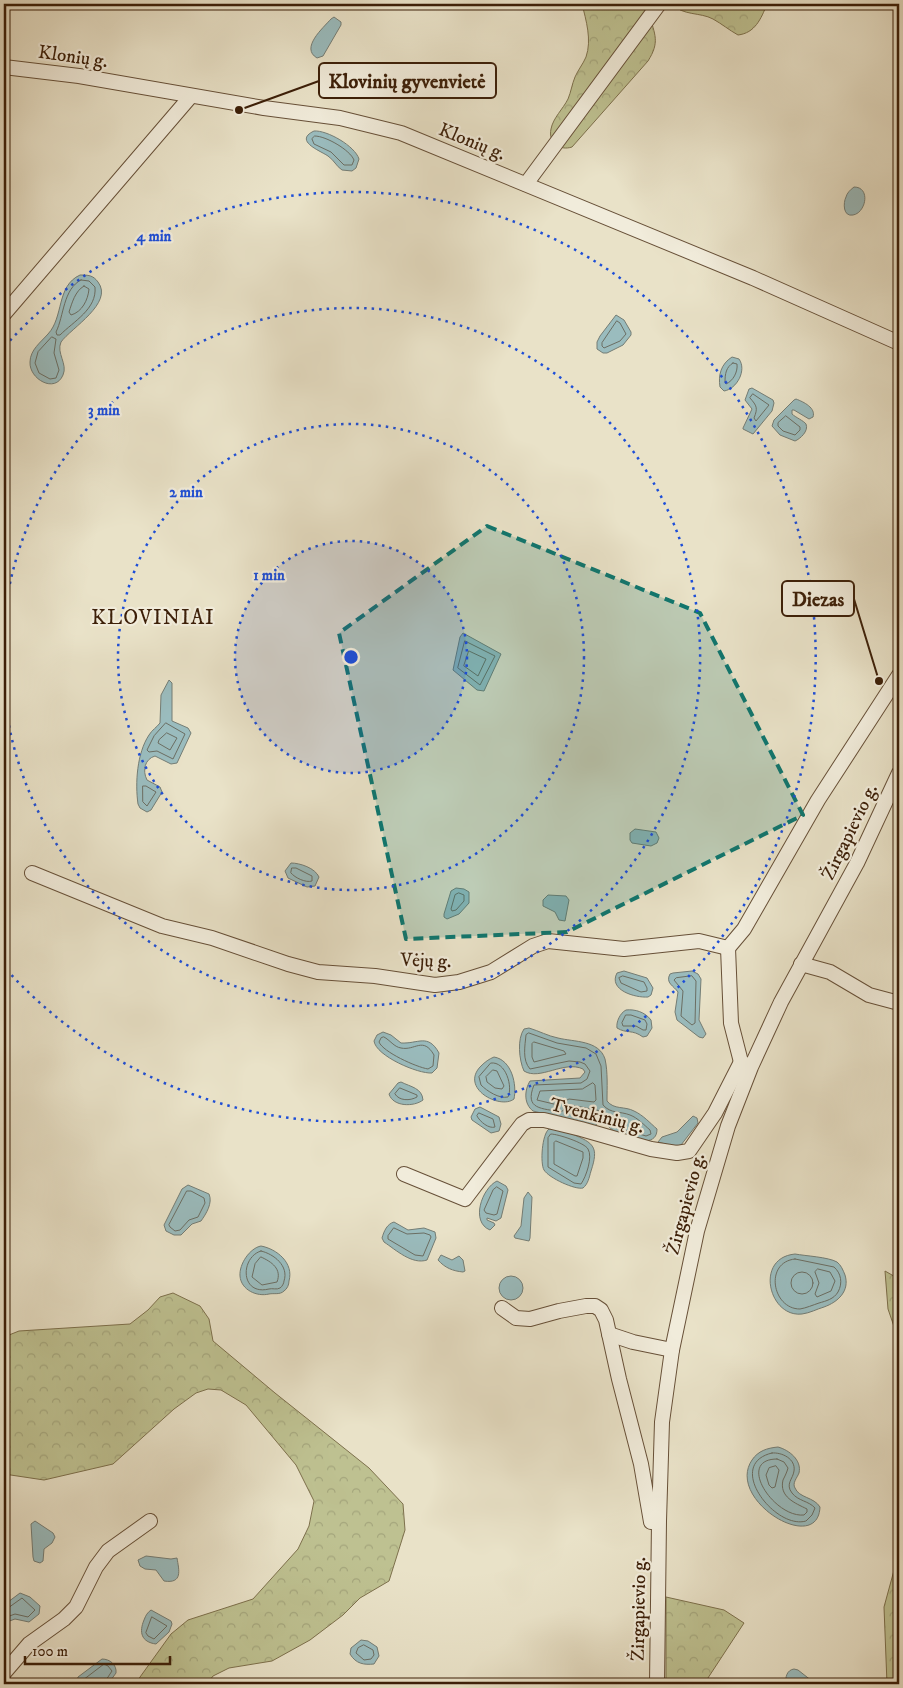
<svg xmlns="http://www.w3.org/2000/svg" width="903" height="1688" font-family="'IM FELL DW Pica',serif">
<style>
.forest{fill:url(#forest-crowns);stroke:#7d704c}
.water{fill:#9abcbe;stroke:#747d75}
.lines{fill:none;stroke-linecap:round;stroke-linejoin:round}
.shore{stroke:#6b6e63;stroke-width:1}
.minor-casing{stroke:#675038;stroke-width:16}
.minor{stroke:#f1ecdb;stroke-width:14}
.marked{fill:#0f766e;fill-opacity:0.2;stroke:#0f766e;stroke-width:4;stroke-dasharray:10 6;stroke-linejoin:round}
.ring{fill:none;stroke:#1d4ed8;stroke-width:2.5;stroke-dasharray:2.5 5}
.labels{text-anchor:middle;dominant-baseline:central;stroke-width:4.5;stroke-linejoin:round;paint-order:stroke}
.street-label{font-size:19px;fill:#3c1f08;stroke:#f1ecdb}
.quarter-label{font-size:21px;letter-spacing:1px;fill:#3c1f08;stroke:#f1ecdb}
.centre{fill:#1d4ed8;stroke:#f1ecdb;stroke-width:2.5}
.ring-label{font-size:15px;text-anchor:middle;font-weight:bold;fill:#1d4ed8;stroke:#f1ecdb;stroke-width:4.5;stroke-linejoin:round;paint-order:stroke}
.leader{fill:none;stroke:#3c1f08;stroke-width:2}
.callout-dot{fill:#3c1f08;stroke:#f1ecdb;stroke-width:2}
.callout{fill:#f1ecdb;stroke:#3c1f08;stroke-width:2}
.callout-label{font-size:20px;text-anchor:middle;font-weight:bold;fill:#3c1f08}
</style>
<defs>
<pattern id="forest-crowns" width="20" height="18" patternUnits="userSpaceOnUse" patternTransform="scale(1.25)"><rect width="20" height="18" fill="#bec191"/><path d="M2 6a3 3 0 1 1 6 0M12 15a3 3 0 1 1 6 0" fill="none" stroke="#a4a57c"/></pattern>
</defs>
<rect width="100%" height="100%" fill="#e9e2c8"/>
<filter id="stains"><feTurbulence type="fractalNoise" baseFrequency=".004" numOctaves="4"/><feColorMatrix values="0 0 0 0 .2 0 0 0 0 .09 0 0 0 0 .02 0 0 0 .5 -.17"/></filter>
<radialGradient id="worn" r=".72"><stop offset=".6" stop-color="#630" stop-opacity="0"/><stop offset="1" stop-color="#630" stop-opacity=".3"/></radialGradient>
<g class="forest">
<path d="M582,4H655L649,14C655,35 660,42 648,61L572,147C560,151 548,143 551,129C553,118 563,109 568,99C571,92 572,84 575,77C578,70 583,64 586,57C592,40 586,20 582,4Z"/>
<path d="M672,4H767C761,19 755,33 738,35C729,30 722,24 713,19C700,12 683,16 672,4Z"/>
<path d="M885,1271L899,1279V1341L888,1309Z"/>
<path d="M173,1293L200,1306L209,1319L213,1341L275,1393L369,1468L403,1504L405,1530L389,1581L360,1598L343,1615L310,1640L272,1661L229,1668L213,1676L207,1684H135L171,1634L188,1620L253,1599L298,1549L309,1526L314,1501L296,1465L246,1405L221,1390L208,1389L196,1393L174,1409L113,1464L44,1480L4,1474V1337L19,1331L130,1324L148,1310L160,1297Z"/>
<path d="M899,1552V1684H887L884,1607Z"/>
<path d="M666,1597L724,1610L744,1623L704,1684H666Z"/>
</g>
<g class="water">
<path d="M334,17L341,22V25L323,56L317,58C300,48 323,28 331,19Z"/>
<path d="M314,131C327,130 355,146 359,159L356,168L352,171L342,170C336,166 334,160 328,156C321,151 293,141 314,131Z"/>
<path d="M854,187C871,187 866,213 853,215C843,217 843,203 846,197C847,193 850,190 854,187Z"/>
<path d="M80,275C88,275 93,275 98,282C114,303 71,328 61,342C56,353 68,364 63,375C55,394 29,379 30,362C30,350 41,342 48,334C64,317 56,286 80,275Z"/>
<path d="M616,315L624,320L631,332V335L623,345L607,353H603L597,349V342L600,336Z"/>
<path d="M732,357L739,359C747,370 737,389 724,391L720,387C718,375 721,364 732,357Z"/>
<path d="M752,388L773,400L774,403L772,411L753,434L743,429V428L752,409L745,400L749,389Z"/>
<path d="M796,399C804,402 816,408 813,417L809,419L794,410H792V414C795,417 804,421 806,424C809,431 800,439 795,441L780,435L772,426L774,420L794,400Z"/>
<path d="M463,633L501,654L484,691L477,690L453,670L460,637Z"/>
<path d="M169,680L172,683V721L188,728L191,733L177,763L171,764L155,756C145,759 142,770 147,780L160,787L162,792L151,810L147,812L140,808L138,804C135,783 137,753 149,735C152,730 157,727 160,723L161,695Z"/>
<path d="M635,829L656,832L659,838L657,843L651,846L632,843L630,840V833Z"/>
<path d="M291,863C300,863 315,868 319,877L315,886L307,887L288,878L285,871Z"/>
<path d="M456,888L464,889L469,892V903L459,914L447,919L444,917V914L451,891Z"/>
<path d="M548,895L566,896L569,900L565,921L559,920L555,912L543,906V900Z"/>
<path d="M624,971L647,978L653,988L651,995L648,997C635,998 608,990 617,973Z"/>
<path d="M692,971L698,974L701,979L699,1020L706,1034L703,1038L699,1037L677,1020L675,1012L678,992C674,986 665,983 670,974L673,973Z"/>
<path d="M626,1010C635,1009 645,1012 651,1020L652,1028L647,1036L643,1037C632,1029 627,1034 617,1028C616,1022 620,1013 626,1010Z"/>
<path d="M529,1028C539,1031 548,1036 558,1038C574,1042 599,1040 605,1059C608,1072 607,1088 607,1101C614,1110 625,1106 634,1111C643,1115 650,1123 657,1129C657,1137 653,1140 646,1141L615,1132L609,1127L600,1117L595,1114L570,1110L569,1111V1113L597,1118L599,1121L595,1126L533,1111C524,1104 524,1091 530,1081L580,1078L585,1072L583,1069C564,1060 540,1081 524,1071C519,1060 517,1039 524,1029Z"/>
<path d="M383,1032L391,1035L401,1043C418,1044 428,1033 439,1053L437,1068L432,1073C418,1074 376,1056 374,1041L377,1035Z"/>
<path d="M494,1057C512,1060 517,1085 514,1099C500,1110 459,1088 481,1066C485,1062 489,1059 494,1057Z"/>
<path d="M401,1082C411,1087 422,1088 423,1100C414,1107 393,1107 389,1094L398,1083Z"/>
<path d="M480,1107L499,1117L501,1124L499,1131L491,1133L472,1120L471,1117L475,1109Z"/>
<path d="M693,1116L697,1118L698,1123L681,1145L677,1147L658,1142L662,1137L677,1132Z"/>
<path d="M549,1129C557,1128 564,1132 572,1134C594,1143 599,1147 591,1171C589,1178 588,1184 583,1188C575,1190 549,1178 544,1170C540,1163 542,1134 549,1129Z"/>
<path d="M497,1181L506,1186L508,1190L501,1218L496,1221L487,1218V1220L494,1223L495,1225L490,1230C470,1222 482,1188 497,1181Z"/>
<path d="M188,1185L209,1194C213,1203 206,1214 201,1221L192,1224L181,1235H174L166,1231L164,1225L182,1189Z"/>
<path d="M528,1192L532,1197L530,1238L529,1241L515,1238L514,1236L521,1226L524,1198Z"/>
<path d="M394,1222L408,1230L424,1228L435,1232L436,1238L427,1260C412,1265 396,1250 384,1242L382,1238C384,1231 387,1224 394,1222Z"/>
<path d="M261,1246C277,1249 294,1263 289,1281C289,1285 287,1289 284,1291C280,1295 274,1293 269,1294C257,1297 241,1290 240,1276C239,1264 250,1248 261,1246Z"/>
<path d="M795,1254C806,1256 828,1257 837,1262C841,1265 843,1270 845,1275C850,1291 838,1302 824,1307C817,1309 810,1313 802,1314C769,1318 754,1258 795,1254Z"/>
<path d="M441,1255L452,1260L459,1256L463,1260L465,1271L463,1272C453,1271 445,1268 438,1260Z"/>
<circle cx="511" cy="1288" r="12"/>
<path d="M778,1447C789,1450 802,1460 799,1473C797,1478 792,1483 795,1488C799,1498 814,1497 820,1507C818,1556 725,1500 752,1460C758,1451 767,1448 778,1447Z"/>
<path d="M35,1521L53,1533L55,1537L52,1543L44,1549L43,1561L40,1563L34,1561L33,1557L31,1524Z"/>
<path d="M146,1556L171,1559L177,1558C179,1570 183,1584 164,1581L156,1570L145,1569L140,1566L138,1560Z"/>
<path d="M20,1593L30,1597L40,1606L39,1614L29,1622L15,1619L4,1623V1605Z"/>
<path d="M151,1610L171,1621L172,1624L169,1632L156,1644C141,1642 139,1632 144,1620C146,1615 147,1613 151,1610Z"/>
<path d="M361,1640L368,1641L377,1647L379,1656L374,1664C364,1665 356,1664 350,1654L351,1648Z"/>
<path d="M102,1659C110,1659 117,1665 116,1673L108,1684H76L78,1677Z"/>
<path d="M794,1669L798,1670L812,1681L824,1684H786C785,1677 787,1670 794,1669Z"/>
</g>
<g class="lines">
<g class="shore">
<path d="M315,136C326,136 350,150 354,160L352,165H344L331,152L314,144L312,139Z"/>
<path d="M81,280L89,281L95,287C97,309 74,321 60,335H57L56,332C64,316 63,289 81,280Z"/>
<path d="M84,286L89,289C88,300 82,312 71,315L69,312C72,303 75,291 84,286Z"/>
<path d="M617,321L620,323L626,334L620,341L604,348L602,346V343Z"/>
<path d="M52,337L56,339L54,353L59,370L56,378L50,379L39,373L35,363L38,352Z"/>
<path d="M733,363L737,364C738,372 733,381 726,384L725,382C725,374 726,367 733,363Z"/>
<path d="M753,394L769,405L756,421L754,418C758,408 757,406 750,398Z"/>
<path d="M786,416L800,427V430L795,435L783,431L778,426V423Z"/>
<path d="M465,641L495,656L480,685L458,668Z"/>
<path d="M469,651L486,659L478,676L464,666Z"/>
<path d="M166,723L185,734L173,759L157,751L149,752L147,750L154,736Z"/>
<path d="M167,733L177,738L170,750L158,743L159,740Z"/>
<path d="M143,786H146L156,792L147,806L143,802Z"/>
<path d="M292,868H296L312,876V881C306,883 295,878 291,873Z"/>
<path d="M459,893L464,895V901L456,910L452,911L451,909L455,895Z"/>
<path d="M623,976L644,982L647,988V991L641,992L621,983L619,978Z"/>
<path d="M692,976L696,981L695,1023L692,1025L681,1016L683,991L674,980L676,978Z"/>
<path d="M626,1015H631L645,1020L647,1024L646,1030H643L636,1026H623L622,1023Z"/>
<path d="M529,1033L557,1043L586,1048L596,1054L601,1066L603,1105C611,1114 620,1111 630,1115C638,1118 644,1125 650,1130L651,1134L646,1136L618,1128L612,1124L603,1113L597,1110L570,1105L561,1112C542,1108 524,1110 534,1085L581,1083L587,1079L590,1071L585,1064L580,1062L569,1061L530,1069C522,1060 525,1046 526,1035Z"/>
<path d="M384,1037C390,1040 394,1047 401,1048C415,1051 423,1036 434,1055L433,1066L428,1069C416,1067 383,1052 379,1042L381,1038Z"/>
<path d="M534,1042L564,1051L566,1054L534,1062L532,1057V1044Z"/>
<path d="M491,1063C506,1061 513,1087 508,1097C499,1099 487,1091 481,1085L479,1077Z"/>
<path d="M493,1070L497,1071L504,1086L502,1089L495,1088L487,1082L486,1077Z"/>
<path d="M593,1083L595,1085L596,1100L594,1102L569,1099L558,1105L537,1100L540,1091L582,1089Z"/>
<path d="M400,1088L417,1095V1097C410,1101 399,1101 395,1094Z"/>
<path d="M479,1113L493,1119L495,1127C489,1129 480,1122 477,1116Z"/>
<path d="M551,1134C558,1134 585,1143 588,1149C593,1157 586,1177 581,1184L574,1183L548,1167V1138Z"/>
<path d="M556,1141L583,1152V1158L577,1176H575L554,1164V1143Z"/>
<path d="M497,1187L503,1191L497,1214L494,1215L486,1213L484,1210L493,1190Z"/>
<path d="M187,1191H191L204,1198L205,1203L198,1217L189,1220L180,1230L175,1231L170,1227L169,1225Z"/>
<path d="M394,1228L407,1234L424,1233L430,1235L431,1237L423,1256L415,1255L388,1239V1236Z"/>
<path d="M261,1251C274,1254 289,1266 284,1281C284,1283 282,1287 280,1288C277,1290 272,1288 269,1289C240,1296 240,1257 261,1251Z"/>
<path d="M261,1257C272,1262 282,1269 277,1282L262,1285L252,1277L255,1264Z"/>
<path d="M795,1259L834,1267C841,1273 843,1283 838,1292C834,1299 826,1301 819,1303C813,1305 806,1308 800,1309C772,1309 764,1262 795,1259Z"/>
<path d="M818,1269L830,1272L835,1281L831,1291L817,1297L815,1294L819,1283L815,1272Z"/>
<circle cx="802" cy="1283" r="11"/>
<path d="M772,1453C782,1452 796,1459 794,1471C793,1479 785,1484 792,1493C798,1501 809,1501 815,1508L812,1515L806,1521C775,1530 724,1464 772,1453Z"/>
<path d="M777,1459L784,1462L788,1468C787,1472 785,1476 783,1480C779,1497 795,1503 807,1509V1512L804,1515C774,1518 735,1459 777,1459Z"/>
<path d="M776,1466L779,1470L775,1487L772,1488L769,1485L766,1475L769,1468Z"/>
<path d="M4,1608H8L22,1598L35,1610L28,1617L15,1614L4,1618"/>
<path d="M152,1617L167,1626L154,1639L148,1636L146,1633Z"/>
<path d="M364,1645L373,1650L374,1655L371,1659L364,1660L356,1653L358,1648Z"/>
<path d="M80,1684L83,1680L104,1664L108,1666L112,1671L106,1680L105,1684"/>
</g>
<defs>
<g id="minor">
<path d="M4,67L79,76L264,108L340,118L401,133L753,278L899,343"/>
<path d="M526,184L659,4"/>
<path d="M4,314L191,96"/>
<path d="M32,873L162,926L212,938L288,964L318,972L375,976L435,985L459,982L491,972L533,946L548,941L624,949L699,941L728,948"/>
<path d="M728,948L744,929L818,800L899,675"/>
<path d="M728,948L731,1023L741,1062L749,1066"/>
<path d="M801,964L830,972L869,995L899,1003"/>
<path d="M404,1174L465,1199L522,1124L529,1120H544L581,1129L651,1149L677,1153L689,1151L715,1113L741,1062"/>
<path d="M502,1308L516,1318L530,1319L559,1311L586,1306H595L601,1310L606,1320L619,1379L641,1464L651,1522"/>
<path d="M609,1334L633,1342L672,1350"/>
<path d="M4,1673L29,1644L64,1619L76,1607L96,1567L108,1551L150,1521"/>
<path d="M657,1684L659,1521L662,1422L672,1350L697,1231L728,1126L751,1067L781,1002L857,863L899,773"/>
</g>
</defs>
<use href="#minor" class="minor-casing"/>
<use href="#minor" class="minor"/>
</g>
<path class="marked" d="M487,526L700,613L803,815L567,932L406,939L339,633Z"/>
<circle cx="351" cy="657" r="116" fill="#1d4ed8" fill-opacity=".12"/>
<g class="ring">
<circle cx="351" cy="657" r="116"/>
<circle cx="351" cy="657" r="233"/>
<path d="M4 621A349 349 0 1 1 4 693"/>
<path d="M5 346A465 465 0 1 1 5 968"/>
</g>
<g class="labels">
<g class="street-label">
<text transform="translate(73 57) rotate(8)">Klonių g.</text>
<text transform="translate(472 142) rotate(22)">Klonių g.</text>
<text transform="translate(850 832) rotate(-64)">Žirgapievio g.</text>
<text transform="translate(426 961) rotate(2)">Vėjų g.</text>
<text transform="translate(597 1116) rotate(14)">Tvenkinių g.</text>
<text transform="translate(686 1204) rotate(-75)">Žirgapievio g.</text>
<text transform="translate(639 1609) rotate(-89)">Žirgapievio g.</text>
</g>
<g class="quarter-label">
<text x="153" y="618">KLOVINIAI</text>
</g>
</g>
<circle cx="351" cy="657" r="8" class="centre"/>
<g class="ring-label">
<text x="154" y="241">4 min</text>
<text x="104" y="415">3 min</text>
<text x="186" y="497">2 min</text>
<text x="269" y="580">1 min</text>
</g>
<path class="leader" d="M239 110L319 81M879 681L854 599"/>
<g class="callout-dot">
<circle cx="239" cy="110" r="5"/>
<circle cx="879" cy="681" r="5"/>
</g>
<g class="callout">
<rect x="319" y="63" width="177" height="35" rx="5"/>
<rect x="782" y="581" width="72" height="35" rx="5"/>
</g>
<g class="callout-label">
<text x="407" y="88">Klovinių gyvenvietė</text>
<text x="818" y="606">Diezas</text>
</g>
<rect width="903" height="1688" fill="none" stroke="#e9e2c8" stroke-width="20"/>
<rect x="5" y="5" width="893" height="1678" fill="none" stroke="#3c1f08" stroke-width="2.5"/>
<rect x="10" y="10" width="883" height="1668" fill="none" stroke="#3c1f08"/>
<path d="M25 1656v8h145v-8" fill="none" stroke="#3c1f08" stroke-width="2.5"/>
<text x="32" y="1656" font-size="15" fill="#3c1f08" stroke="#f1ecdb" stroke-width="4" paint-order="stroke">100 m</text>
<rect width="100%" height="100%" filter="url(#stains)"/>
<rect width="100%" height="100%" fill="url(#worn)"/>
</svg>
